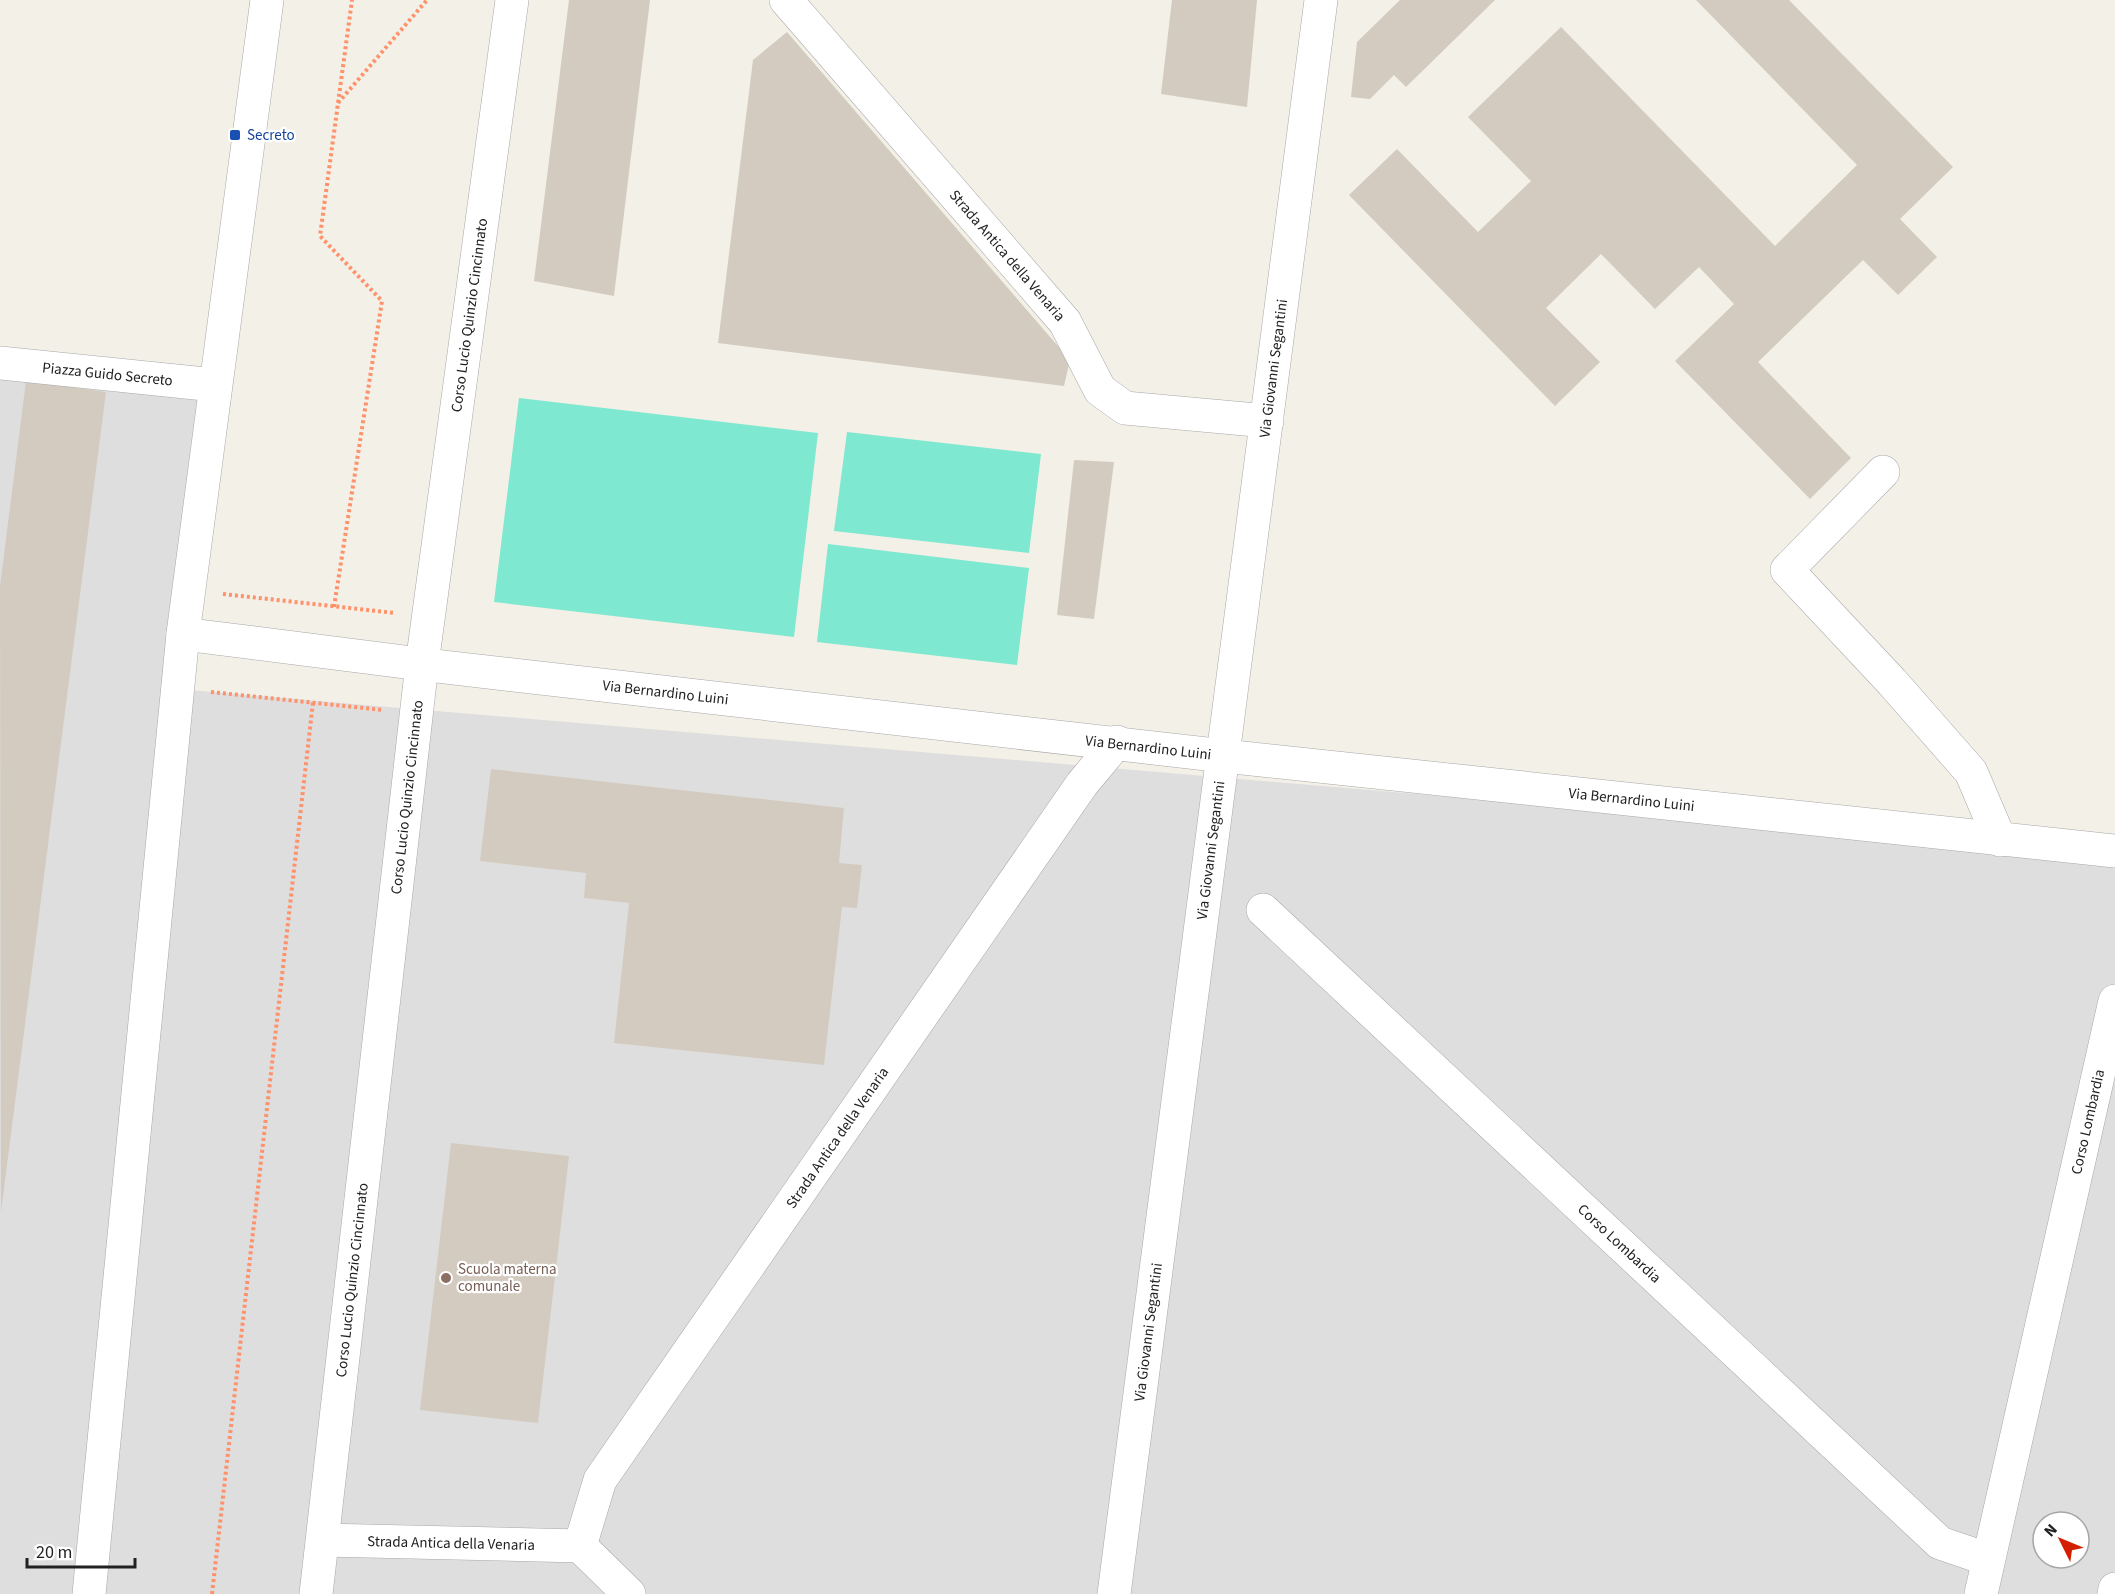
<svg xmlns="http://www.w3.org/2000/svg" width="2115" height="1594" font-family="'Source Sans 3',sans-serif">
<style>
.residential{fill:#dfdede;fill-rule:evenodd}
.pitch{fill:#7ee8d0}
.building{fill:#d3cbbf}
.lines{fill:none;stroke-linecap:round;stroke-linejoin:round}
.minor-casing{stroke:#a8a8a8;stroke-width:34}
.path{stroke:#ff916b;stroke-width:4;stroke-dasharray:3 3;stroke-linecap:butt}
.minor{stroke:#fff;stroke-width:33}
.transit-dot{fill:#1a4fb4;stroke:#fff;stroke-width:2}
.education-dot{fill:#8d6e63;stroke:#fff;stroke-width:2}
.labels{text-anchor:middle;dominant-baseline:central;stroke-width:4.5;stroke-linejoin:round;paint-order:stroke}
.transit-label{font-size:15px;fill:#164399;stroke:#fff;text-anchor:start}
.street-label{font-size:15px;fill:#212121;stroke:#fff}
.education-label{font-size:15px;fill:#785e54;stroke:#fff;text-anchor:start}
</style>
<rect width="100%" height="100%" fill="#f2f0e7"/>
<path class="residential" d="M0,357L215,385L177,689L2115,853V1594H0ZM2043,1522H2079V1558H2043Z"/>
<g class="pitch">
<path d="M519,398L818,433L794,637L494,602Z"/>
<path d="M847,432L1041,454L1029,553L834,531Z"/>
<path d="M828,544L1029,568L1017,665L817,642Z"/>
</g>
<g class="building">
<path d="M569,0H650L614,296L534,281Z"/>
<path d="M1172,0H1257L1247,107L1161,94Z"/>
<path d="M1400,0H1495L1406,87L1394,75L1370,99L1351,97L1357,42Z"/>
<path d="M1696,0H1789L1953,167L1900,219L1937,257L1898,295L1863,260L1758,362L1851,458L1810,499L1675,361L1734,304L1699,267L1655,309L1601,254L1546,308L1600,362L1555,406L1349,195L1397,149L1478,232L1531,181L1468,117L1561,27L1775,246L1857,165Z"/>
<path d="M787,32L1070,360L1064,386L718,343L753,60Z"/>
<path d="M26,381L106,392L1,1212L0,586Z"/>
<path d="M1074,460L1114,462L1094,619L1057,615Z"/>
<path d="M491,769L844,808L839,863L862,865L857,908L842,907L824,1065L614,1043L629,903L584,898L586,873L480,861Z"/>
<path d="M451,1143L569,1156L538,1423L420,1410Z"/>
</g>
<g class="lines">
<defs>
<g id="minor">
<path id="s1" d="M786,0L1065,322L1100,390L1125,408L1267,421"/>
<path id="s2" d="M0,363L215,385"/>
<path d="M1883,472L1787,570L1892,682L1971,772L2000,840"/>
<path id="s3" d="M183,634L444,667L1224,756L2115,851"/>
<path id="s4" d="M1263,910L1940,1543L1987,1559"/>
<path id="s5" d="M323,1540L580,1546"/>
<path d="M89,1594L183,634L267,0"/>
<path id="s6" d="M316,1594L422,664L512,0"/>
<path id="s7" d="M629,1594L580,1546L600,1480L1082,784L1117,742"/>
<path id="s8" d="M1114,1594L1321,0"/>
<path id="s9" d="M1981,1594L2115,1001"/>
<path d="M2114,1594L2115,1589"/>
</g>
</defs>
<use href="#minor" class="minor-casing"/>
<g class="path">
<path d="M338,103L427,0"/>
<path d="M223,594L395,613"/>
<path d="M334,607L382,301L320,236L352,0"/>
<path d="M211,692L383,710"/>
<path d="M212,1594L313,702"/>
</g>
<use href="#minor" class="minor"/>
</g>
<rect class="transit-dot" x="229" y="129" width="12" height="12" rx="3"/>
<circle class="education-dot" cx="446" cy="1278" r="6"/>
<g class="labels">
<g class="transit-label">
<text x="247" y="135">Secreto</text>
</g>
<g class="street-label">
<text stroke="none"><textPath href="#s1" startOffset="338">Strada Antica della Venaria</textPath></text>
<text stroke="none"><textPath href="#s6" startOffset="1288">Corso Lucio Quinzio Cincinnato</textPath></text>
<text stroke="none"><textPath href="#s8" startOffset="1236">Via Giovanni Segantini</textPath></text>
<text stroke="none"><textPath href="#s2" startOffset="108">Piazza Guido Secreto</textPath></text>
<text stroke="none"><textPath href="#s3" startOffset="486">Via Bernardino Luini</textPath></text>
<text stroke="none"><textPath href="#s3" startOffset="972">Via Bernardino Luini</textPath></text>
<text stroke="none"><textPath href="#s6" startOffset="802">Corso Lucio Quinzio Cincinnato</textPath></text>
<text stroke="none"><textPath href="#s3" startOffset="1458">Via Bernardino Luini</textPath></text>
<text stroke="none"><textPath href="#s8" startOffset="750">Via Giovanni Segantini</textPath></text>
<text stroke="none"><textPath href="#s9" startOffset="484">Corso Lombardia</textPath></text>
<text stroke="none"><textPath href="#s7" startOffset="554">Strada Antica della Venaria</textPath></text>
<text stroke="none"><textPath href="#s4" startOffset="488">Corso Lombardia</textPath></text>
<text stroke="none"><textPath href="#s6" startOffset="316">Corso Lucio Quinzio Cincinnato</textPath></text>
<text stroke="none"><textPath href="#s8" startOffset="264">Via Giovanni Segantini</textPath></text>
<text stroke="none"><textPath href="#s5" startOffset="128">Strada Antica della Venaria</textPath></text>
</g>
<g class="education-label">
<text x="458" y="1269">Scuola materna<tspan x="458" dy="17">comunale</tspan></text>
</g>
</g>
<g transform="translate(2061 1540) rotate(313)"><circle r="28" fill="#ffffff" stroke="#a6a6a6" stroke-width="1.5"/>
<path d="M0-4.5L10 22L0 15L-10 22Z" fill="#d22000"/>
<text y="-9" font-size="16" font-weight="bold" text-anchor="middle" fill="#212121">N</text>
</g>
<path d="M27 1558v9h108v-9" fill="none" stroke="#212121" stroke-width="3"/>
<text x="36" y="1558" font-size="18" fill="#212121" stroke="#ffffff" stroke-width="4.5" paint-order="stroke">20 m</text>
</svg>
